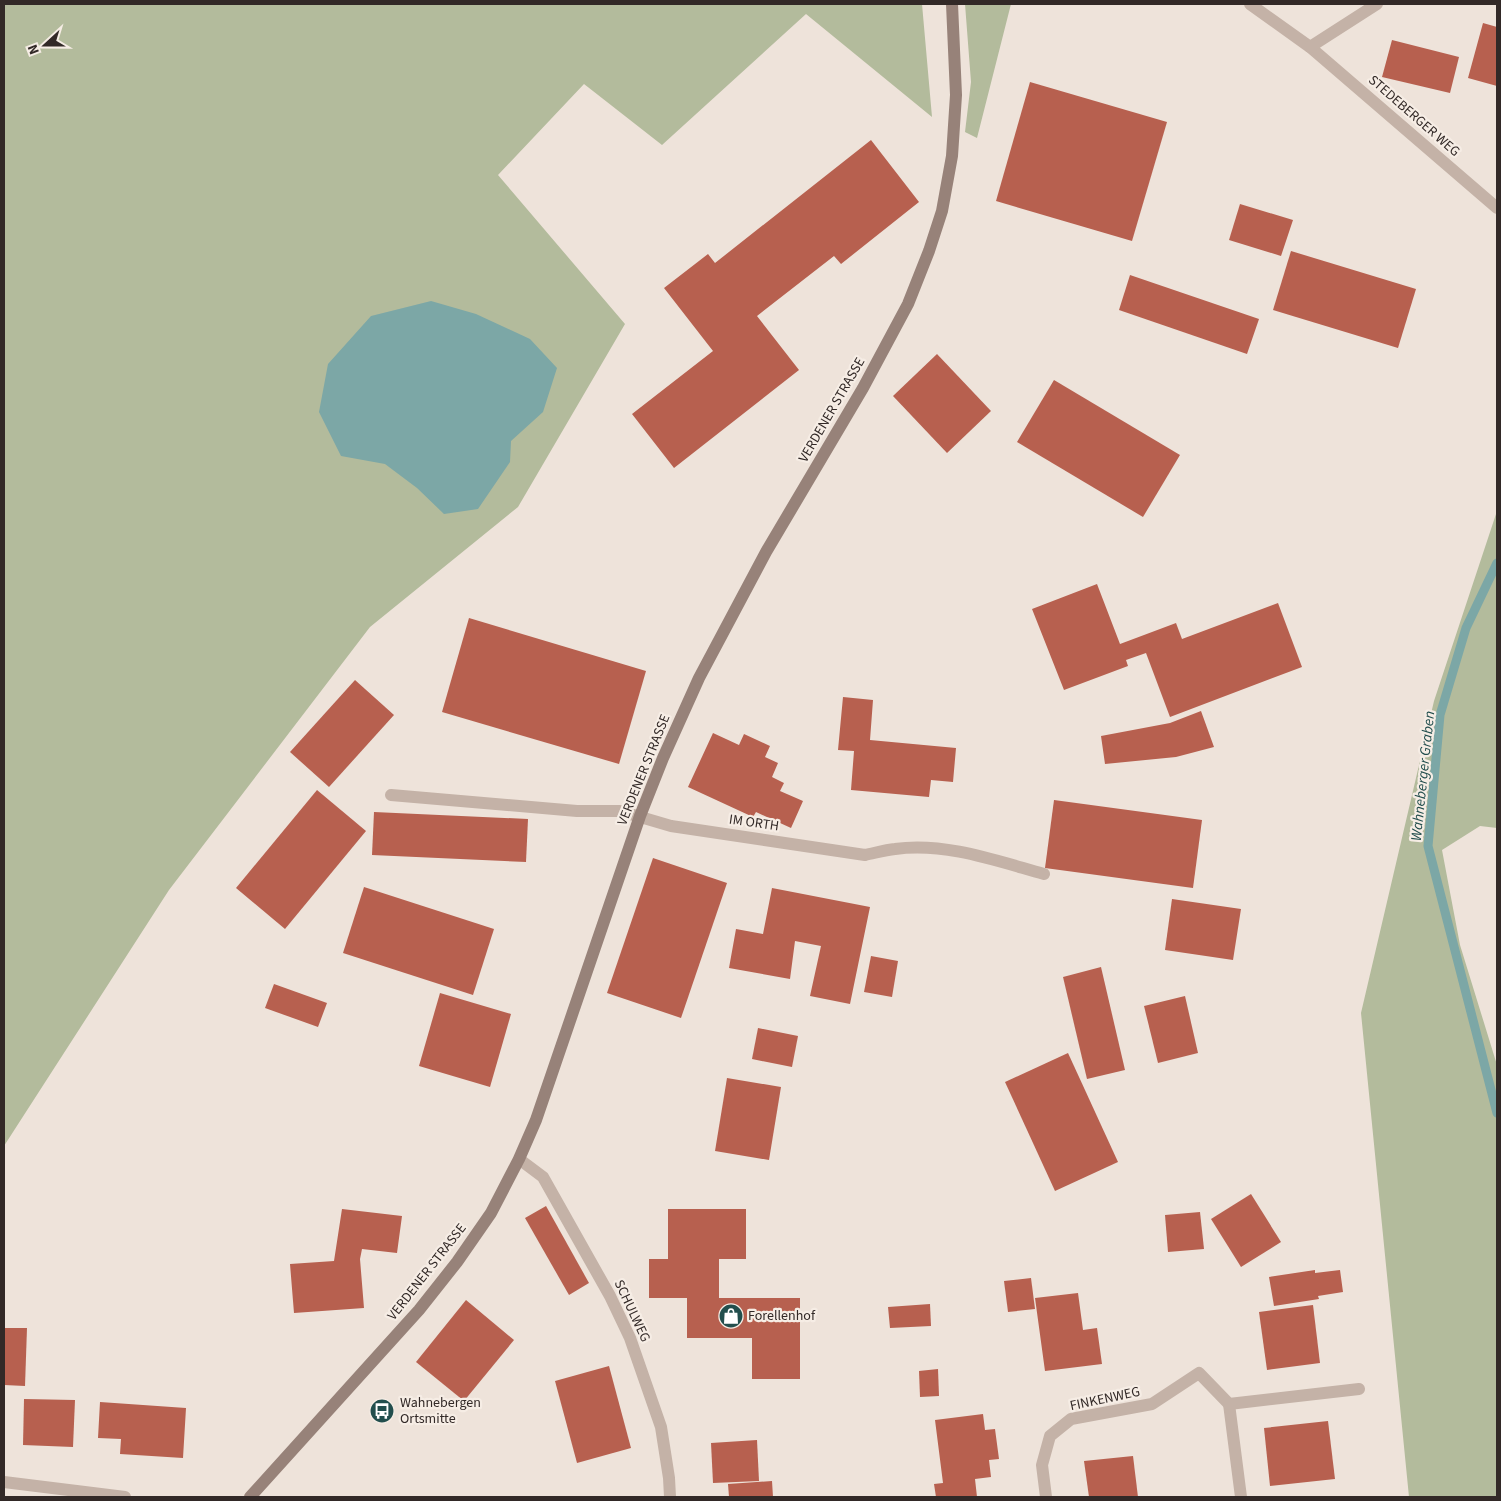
<svg xmlns="http://www.w3.org/2000/svg" width="1501" height="1501" font-family="'Source Sans 3',sans-serif">
<style>
.green{fill:#b3bb9c}
.water{fill:#7ca7a6}
.lines{fill:none;stroke-linecap:round;stroke-linejoin:round}
.stream{stroke:#7ca7a6;stroke-width:9}
.building{fill:#b7604f}
.lane{stroke:#c4b2a7;stroke-width:12}
.street{stroke:#c4b2a7;stroke-width:12}
.secondary{stroke:#978279;stroke-width:12}
.labels{text-anchor:middle;dominant-baseline:central;stroke-width:4.5;stroke-linejoin:round;paint-order:stroke}
.street-label{font-size:14px;fill:#322927;stroke:#f6ede5}
.poi-label{font-size:14px;fill:#322927;stroke:#f6ede5;text-anchor:start}
.water-label{font-size:15px;font-style:italic;fill:#224e4d;stroke:#f6ede5}
</style>
<rect width="100%" height="100%" fill="#eee3da"/>
<g class="green">
<path d="M4,4H922L932,117L806,14L662,145L584,84L498,175L625,324L518,507L370,627L169,890L4,1146Z"/>
<path d="M965,4H1011L977,138L965,132L971,82Z"/>
<path d="M1497,511V828L1480,826L1442,850L1460,945L1497,1065V1497H1409L1361,1013L1434,701Z"/>
</g>
<path class="water" d="M431,301L476,314L530,339L557,368L543,412L511,441L510,462L478,509L444,514L417,488L385,464L341,456L319,412L328,364L371,316Z"/>
<g class="lines">
<path class="stream" d="M1497,563L1466,628L1440,715L1428,846L1497,1113"/>
</g>
<g class="building">
<path d="M1483,23L1497,27V86L1468,78Z"/>
<path d="M1392,40L1459,57L1450,93L1382,77Z"/>
<path d="M1030,82L1167,122L1132,241L996,201Z"/>
<path d="M871,140L919,202L841,264L834,256L757,316L799,370L674,468L632,414L713,351L664,288L708,254L715,263Z"/>
<path d="M1240,204L1293,220L1281,256L1229,240Z"/>
<path d="M1291,251L1416,289L1398,348L1273,310Z"/>
<path d="M1130,275L1259,319L1247,354L1119,310Z"/>
<path d="M937,354L991,411L947,453L893,396Z"/>
<path d="M1054,380L1180,455L1143,517L1017,442Z"/>
<path d="M1097,584L1120,644L1176,623L1182,639L1278,603L1302,667L1170,717L1146,653L1126,660L1128,666L1064,690L1032,609Z"/>
<path d="M469,618L646,671L619,764L442,712Z"/>
<path d="M355,680L394,715L329,787L290,752Z"/>
<path d="M843,697L873,700L870,740L956,748L953,782L931,780L929,797L851,790L854,751L838,750Z"/>
<path d="M1201,711L1214,747L1176,757L1105,764L1101,736L1170,723Z"/>
<path d="M713,733L739,745L744,734L770,746L765,757L778,763L772,777L784,783L780,791L803,801L791,828L756,812L753,817L688,787Z"/>
<path d="M317,790L366,831L285,929L236,888Z"/>
<path d="M1054,800L1202,820L1193,888L1045,868Z"/>
<path d="M374,812L528,819L526,862L372,855Z"/>
<path d="M653,858L727,883L681,1018L607,993Z"/>
<path d="M364,887L494,929L473,995L343,953Z"/>
<path d="M772,888L870,907L850,1004L810,996L821,946L795,941L790,979L729,968L736,929L763,934Z"/>
<path d="M1172,899L1241,909L1233,960L1165,950Z"/>
<path d="M871,956L898,961L892,997L864,992Z"/>
<path d="M1101,967L1125,1070L1087,1079L1063,977Z"/>
<path d="M274,984L327,1003L318,1027L265,1008Z"/>
<path d="M440,993L511,1014L490,1087L419,1066Z"/>
<path d="M1185,996L1198,1053L1158,1063L1144,1006Z"/>
<path d="M758,1028L798,1036L792,1067L752,1059Z"/>
<path d="M1068,1053L1118,1162L1055,1191L1005,1082Z"/>
<path d="M727,1078L781,1087L769,1160L715,1151Z"/>
<path d="M1251,1194L1281,1242L1241,1267L1211,1219Z"/>
<path d="M546,1206L589,1283L569,1295L525,1218Z"/>
<path d="M342,1209L402,1216L397,1253L362,1249L360,1259L364,1308L294,1313L290,1264L334,1261Z"/>
<path d="M668,1209H746V1259H719V1298H800V1379H752V1338H687V1298H649V1259H668Z"/>
<path d="M1200,1212L1204,1249L1168,1252L1165,1215Z"/>
<path d="M1315,1270V1273L1340,1270L1343,1292L1318,1296L1319,1299L1274,1306L1269,1277Z"/>
<path d="M1031,1278L1035,1309L1008,1312L1004,1281Z"/>
<path d="M1078,1293L1083,1330L1097,1328L1102,1364L1045,1371L1035,1298Z"/>
<path d="M466,1300L514,1340L464,1401L416,1362Z"/>
<path d="M930,1304L931,1326L890,1328L888,1307Z"/>
<path d="M1313,1305L1320,1363L1267,1370L1259,1312Z"/>
<path d="M4,1328H27L25,1386L4,1385Z"/>
<path d="M609,1366L631,1448L577,1463L555,1381Z"/>
<path d="M938,1369L939,1396L920,1397L919,1371Z"/>
<path d="M24,1399L75,1400L73,1447L23,1445Z"/>
<path d="M100,1402L186,1408L183,1458L120,1454L121,1439L98,1438Z"/>
<path d="M983,1414L985,1430L995,1429L999,1459L989,1460L991,1477L975,1479L977,1497H936L934,1484L943,1483L935,1420Z"/>
<path d="M1328,1421L1335,1479L1270,1486L1264,1428Z"/>
<path d="M757,1440L759,1481L713,1483L711,1443Z"/>
<path d="M1133,1456L1138,1497H1089L1084,1461Z"/>
<path d="M772,1481L773,1497H729L728,1484Z"/>
</g>
<g class="lines">
<g class="lane">
<path d="M391,795L577,811H620L671,826L865,855C875,853 885,850 895,849C945,842 997,861 1044,874"/>
<path d="M1229,1404L1241,1497"/>
</g>
<g class="street">
<path d="M1250,4L1310,47L1497,208"/>
<path d="M1310,47L1377,4"/>
<path d="M519,1159L543,1177L610,1296L630,1338L661,1427L669,1478L670,1497"/>
<path d="M4,1482L125,1497"/>
<path d="M1046,1497L1042,1465L1050,1436L1071,1419L1152,1404L1199,1373L1229,1404L1359,1389"/>
</g>
<path class="secondary" d="M250,1497L419,1310L457,1262L491,1213L519,1159L536,1120L640,816L663,758L699,678L766,552L863,388L908,304L929,251L942,211L952,156L956,95L952,4"/>
</g>
<defs>
<symbol id="shop-disc" viewBox="-11 -11 22 22"><circle r="9.5" fill="#224e4d" stroke="#f6ede5"/><path d="M-5-2.5h2.3a2.7 3.5 0 0 1 5.4 0H5L5.5 6h-11ZM-1.5-2.5h3a1.5 2.3 0 0 0-3 0Z" fill="#fff"/></symbol>
<symbol id="bus-disc" viewBox="-11 -11 22 22"><circle r="9.5" fill="#224e4d" stroke="#f6ede5"/><path d="M-5-6H5V4H4V6H2V4H-2V6H-4V4H-5ZM-3.5-4V0h7V-4ZM-3.5 1.2v1.5H-2V1.2ZM2 1.2v1.5H3.5V1.2Z" fill="#fff"/></symbol>
</defs>
<g fill-rule="evenodd">
<use href="#shop-disc" x="717" y="1302" width="28" height="28"/>
<use href="#bus-disc" x="368" y="1397" width="28" height="28"/>
</g>
<g class="labels">
<g class="street-label">
<text transform="translate(1414 116) rotate(41)">STEDEBERGER WEG</text>
<text transform="translate(832 410) rotate(-60)">VERDENER STRASSE</text>
<text transform="translate(644 770) rotate(-68)">VERDENER STRASSE</text>
<text transform="translate(754 823) rotate(8)">IM ORTH</text>
<text transform="translate(427 1272) rotate(-52)">VERDENER STRASSE</text>
<text transform="translate(632 1311) rotate(65)">SCHULWEG</text>
<text transform="translate(1105 1399) rotate(-12)">FINKENWEG</text>
</g>
<g class="poi-label">
<text x="748" y="1316">Forellenhof</text>
<text x="400" y="1403">Wahnebergen<tspan x="400" dy="16">Ortsmitte</tspan></text>
</g>
<g class="water-label">
<text transform="translate(1423 776) rotate(-84)">Wahneberger Graben</text>
</g>
</g>
<rect width="1501" height="1501" fill="none" stroke="#322927" stroke-width="10"/>
<g transform="translate(45 45) rotate(249)" stroke="#f6ede5" stroke-width="4" paint-order="stroke">
<path d="M0-4L9 19L0 12L-9 19Z" fill="#322927"/>
<text y="-8" font-size="14" font-weight="bold" text-anchor="middle" fill="#322927">N</text>
</g>
</svg>
